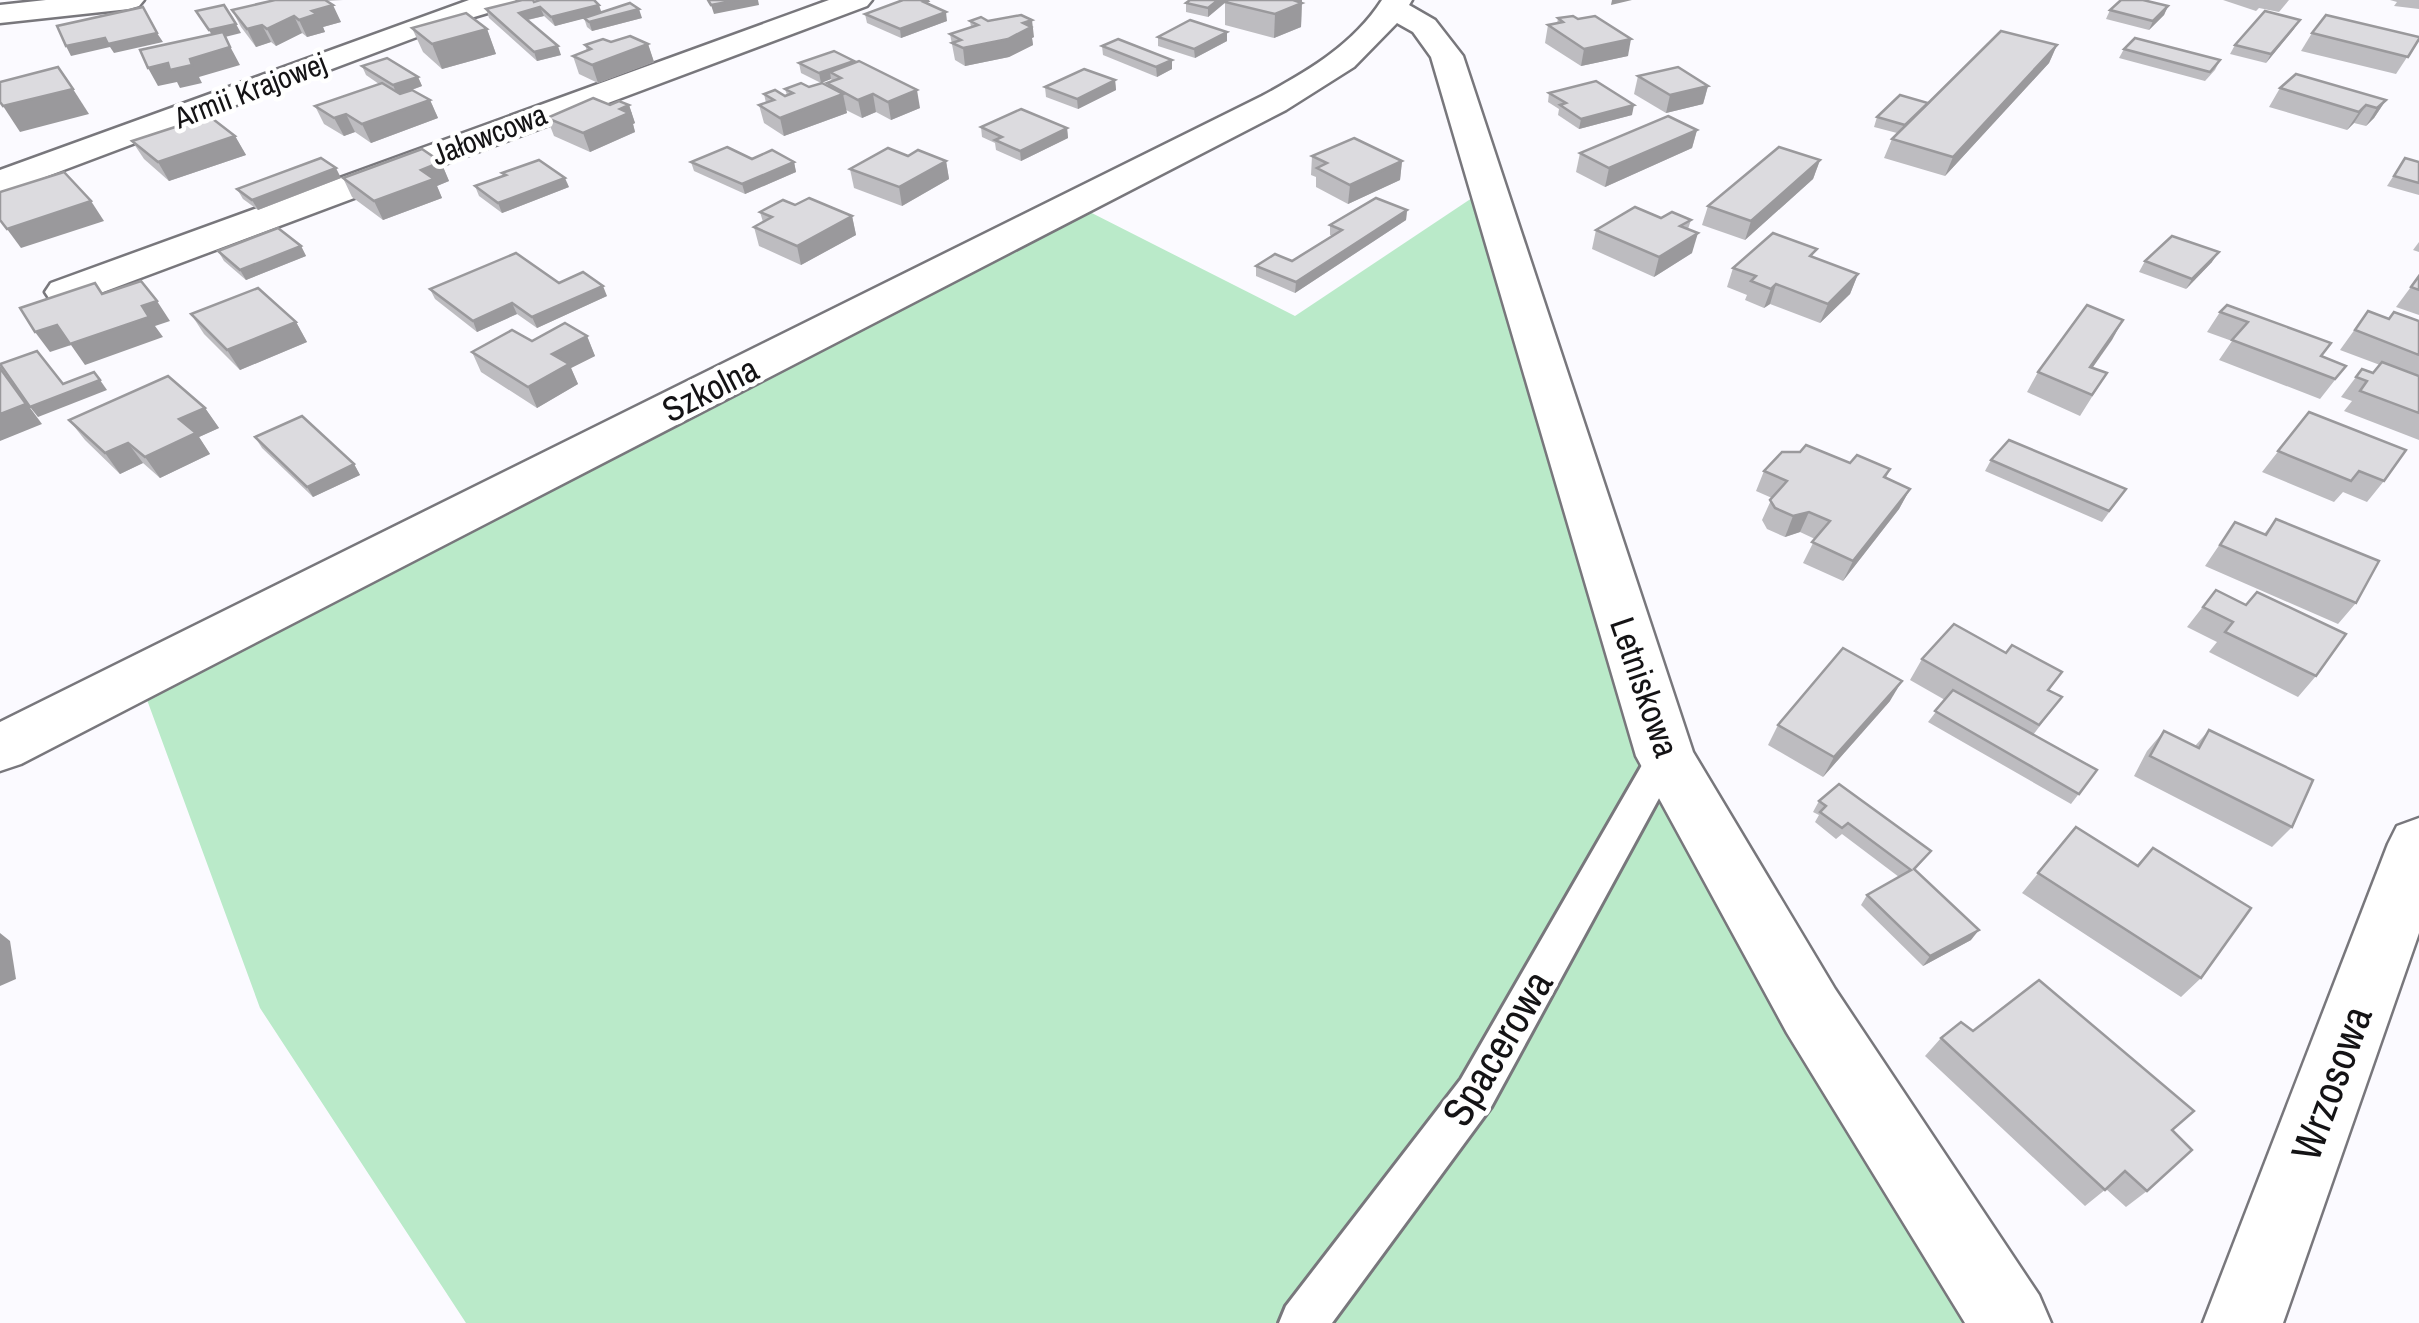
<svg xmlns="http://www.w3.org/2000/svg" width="2419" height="1323" font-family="'Archivo Narrow',sans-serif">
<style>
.green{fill:#baeac9}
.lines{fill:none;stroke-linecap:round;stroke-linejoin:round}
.lane-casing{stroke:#78777c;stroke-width:6}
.street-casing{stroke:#78777c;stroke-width:5}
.lane{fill:#fff;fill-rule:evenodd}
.street{fill:#fff;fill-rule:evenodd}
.wall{fill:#bdbcc0}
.shaded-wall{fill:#9a999c}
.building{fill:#dcdbdf;stroke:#9a999c;stroke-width:2.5}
.labels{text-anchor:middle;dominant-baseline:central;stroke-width:9;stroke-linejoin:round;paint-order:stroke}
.far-street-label{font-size:30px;fill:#141315;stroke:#fff}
.street-label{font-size:35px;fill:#141315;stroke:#fff}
.near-street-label{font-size:42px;fill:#141315;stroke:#fff}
</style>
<rect width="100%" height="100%" fill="#fbfaff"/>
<path class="green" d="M1490,186L1665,756L2011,1323H466L260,1008L139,678L1074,204L1295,316Z"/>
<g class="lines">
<defs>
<path id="lane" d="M1665,742L1677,746L1682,756L1491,1107L1332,1323H1279L1286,1306L1461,1079L1653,746Z"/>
<g id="street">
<path d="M46,0H144L139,6L129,9L0,23V5Z"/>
<path d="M469,0H516L511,6L454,23L0,194V170Z"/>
<path d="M829,0H872L867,6L79,301L65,304L51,301L45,292L51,283Z"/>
<path d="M1382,0H1412L1409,5L1435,20L1463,56L1693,752L1835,989L2039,1295L2051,1323H1965L1787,1033L1636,756L1431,57L1413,32L1397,23L1354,67L1286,110L21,764L0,771V722L1262,96C1308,71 1353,45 1382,0Z"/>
<path d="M2419,818V933L2283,1323H2203L2388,844L2397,826Z"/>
</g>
</defs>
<use href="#lane" class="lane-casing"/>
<use href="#street" class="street-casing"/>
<use href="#lane" class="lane"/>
<use href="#street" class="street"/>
</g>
<g class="wall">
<path d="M275,0H343L327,1L341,22L323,27L325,32L307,37L302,33L276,46L271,42L256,47L241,27L232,10Z"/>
<path d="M1302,0L1301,27L1274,38L1225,25V3L1208,17L1186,12V3Z"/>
<path d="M2223,0H2289L2279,12L2259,8L2256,11Z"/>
<path d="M2390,0H2419V9L2394,6L2397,2Z"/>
<path d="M534,2L602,12L642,18L592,31L587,27L584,18L555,26L544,16L528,20L561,55L537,61L489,18L486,9Z"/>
<path d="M929,5L947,21L901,38L867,23L865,14Z"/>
<path d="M2168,6L2164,15L2149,30L2106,19L2110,10Z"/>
<path d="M1558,18L1628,56L1581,66L1545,43L1548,25L1557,24Z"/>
<path d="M970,21H988L1034,37L1032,38L1033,45L1009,57L965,66L955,60L950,34L971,27Z"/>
<path d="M412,28L487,29L496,54L442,69L423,52Z"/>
<path d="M2294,29L2266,63L2230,54L2235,45Z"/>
<path d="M1227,32V41L1195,58L1158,46V37Z"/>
<path d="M2312,33L2419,39L2396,74L2301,51Z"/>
<path d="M611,42L648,44L654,62L598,83L579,74L573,56L587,51L585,45Z"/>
<path d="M2057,45L2049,63L1945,176L1884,158L1892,139L1897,133L1874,127L1877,117L1928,103Z"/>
<path d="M1102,46L1172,69L1157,77L1103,55Z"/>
<path d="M2124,49L2220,60L2215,70L2205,81L2119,58Z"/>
<path d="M854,61V63L920,108L891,120L876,112L862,118L846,110L847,113L784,136L764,123L759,105L766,103L764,94L785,96L787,95L785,89L828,86L827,83L832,81L831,79L821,83L801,73L799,63Z"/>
<path d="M362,66L418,77L422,86L412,90L430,100L438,118L371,143L355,132L344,136L324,124L315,106L379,84L366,75Z"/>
<path d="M1638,76L1708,86L1703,104L1666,113L1634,94Z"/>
<path d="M1115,80L1116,90L1078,109L1046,97L1045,87Z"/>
<path d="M2280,88L2386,100L2374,118L2366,126L2354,123L2347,130L2269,107Z"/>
<path d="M1549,93L1632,115L1579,129L1558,115L1559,109L1548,102Z"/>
<path d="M610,105H629L635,123L633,124L635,132L590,152L554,136L547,118Z"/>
<path d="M981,127L1067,128L1068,138L1021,161L996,150L995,143L982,137Z"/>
<path d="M1697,130L1692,148L1605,187L1576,172L1580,153Z"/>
<path d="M235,136L246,155L169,181L144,159L132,141Z"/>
<path d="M908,156L946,161L949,179L902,206L854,188L850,169Z"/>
<path d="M1312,156L1402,161L1400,180L1348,204L1316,187V177L1311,175Z"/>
<path d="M2405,158L2419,162V195L2387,186Z"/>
<path d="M752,159L794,162L796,172L745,194L694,171L691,162Z"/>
<path d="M1820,160L1813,179L1745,240L1702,225L1708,206Z"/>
<path d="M441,162L449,181L437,186L442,198L383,220L352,197L343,178Z"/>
<path d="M502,173L569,187L502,213L479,196L475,186L504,176Z"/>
<path d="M341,178L258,210L243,199L237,189Z"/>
<path d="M795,205L852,216L856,235L801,265L759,246L754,227L763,222L760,212Z"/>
<path d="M1407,210L1406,220L1295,293L1256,276V266L1292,261L1332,236L1330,235V225Z"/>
<path d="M1661,218L1691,220L1688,229L1692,253L1654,277L1592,249L1596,230Z"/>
<path d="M2419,242V252L2413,250Z"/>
<path d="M301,246L306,256L246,280L224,261L218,251Z"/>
<path d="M1814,258L1858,274L1850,294L1820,323L1770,304L1764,308L1745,300L1747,295L1727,287L1733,268Z"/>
<path d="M2145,261L2212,262L2186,289L2139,272Z"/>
<path d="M2419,276V315L2396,307Z"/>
<path d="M559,283L607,296L537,328L517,314L477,332L435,299L430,289Z"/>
<path d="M2227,305L2322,357L2346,366L2320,399L2219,360L2232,341L2207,332L2220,312Z"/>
<path d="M2368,311L2389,319L2419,321V440L2344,411L2352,401L2341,397L2362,369L2373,373L2380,365L2340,350Z"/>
<path d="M191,314L296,322L307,342L240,370L204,334Z"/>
<path d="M2123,320L2092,368L2107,373L2080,416L2027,392L2038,372Z"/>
<path d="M587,336L595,356L571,368L578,384L537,408L481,372L472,352L532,341Z"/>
<path d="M205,408L219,428L199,437L210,454L160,478L143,463L120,474L85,440L69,420Z"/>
<path d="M2309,412L2384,481L2367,502L2343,492L2334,502L2262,472Z"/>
<path d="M255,437L354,464L360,475L313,497L262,448Z"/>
<path d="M1800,452L1850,463L1890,469L1886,478L1910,489L1899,509L1843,581L1803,563L1815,539L1800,532L1785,537L1767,529L1762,520L1772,498L1756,491L1764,471Z"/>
<path d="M1991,460L2126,489L2102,522L1985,471Z"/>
<path d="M2276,519L2356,603L2338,624L2205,566L2235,522L2264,534Z"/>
<path d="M2216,590L2316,676L2298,697L2209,652L2217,642L2187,627Z"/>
<path d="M2006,653L2062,672L2049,690L2062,697L2033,735L2097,770L2071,804L1928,722L1945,700L1910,680L1922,659Z"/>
<path d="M1890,701L1823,777L1768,745L1778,725Z"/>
<path d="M2209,730L2292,827L2272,847L2134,776L2147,751L2164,731L2195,746Z"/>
<path d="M1819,801L1931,851L1915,870L1971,940L1923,966L1861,905L1867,895L1899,877L1842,834L1836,839L1815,822L1819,815L1813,812Z"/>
<path d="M2076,827L2137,865L2153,848L2201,978L2181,997L2022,893Z"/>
<path d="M1973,1031L2172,1130L2147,1191L2126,1207L2106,1189L2085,1206L1925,1056L1941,1038Z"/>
</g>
<g class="shaded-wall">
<path d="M738,0H758L759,5L714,14L711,5Z"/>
<path d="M1218,0H1228L1208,17V8Z"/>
<path d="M1293,0H1302L1301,27L1274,38L1275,14Z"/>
<path d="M1612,0H1632L1611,5Z"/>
<path d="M333,5L341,22L323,27L325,32L307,37L299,20L312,11Z"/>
<path d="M599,5L602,14L555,26L551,17Z"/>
<path d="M2168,6L2164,15L2149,30L2153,21Z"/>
<path d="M540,7L544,16L522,21L519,13Z"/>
<path d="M639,9L642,18L592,31L589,22Z"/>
<path d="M946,12L947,21L901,38L900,29Z"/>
<path d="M294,16L302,33L276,46L267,29Z"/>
<path d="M1032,20L1034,37L1032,38L1033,45L1009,57L965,66L963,48Z"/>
<path d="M2300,20L2294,29L2266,63L2271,54Z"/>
<path d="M236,24L241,33L225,37L240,65L199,77L202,83L180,88L177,82L158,86L148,68L190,59L214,39L209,30Z"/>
<path d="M262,25L271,42L256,47L247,29Z"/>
<path d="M487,29L496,54L442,69L432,44Z"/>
<path d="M1227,32V41L1195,58L1194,49Z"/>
<path d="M157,33L163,42L114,53L110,47L71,56L66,46L105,38Z"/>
<path d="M1631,39L1628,56L1581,66L1584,49Z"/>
<path d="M648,44L654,62L598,83L592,65Z"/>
<path d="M2057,45L2049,63L1945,176L1953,157Z"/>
<path d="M558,46L561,55L537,61L534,52Z"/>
<path d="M1172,60V69L1157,77L1156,67Z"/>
<path d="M854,61L855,70L830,72L831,79L821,83L819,73Z"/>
<path d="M418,77L422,86L397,95L393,85Z"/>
<path d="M1115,80L1116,90L1078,109L1077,99Z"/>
<path d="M1708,86L1703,104L1666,113L1670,95Z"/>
<path d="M73,89L89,114L20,132L3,106Z"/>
<path d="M917,90L920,108L891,120L888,102Z"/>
<path d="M843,94L847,113L784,136L780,118Z"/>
<path d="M873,94L876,112L862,118L858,100Z"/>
<path d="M430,100L438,118L371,143L362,124Z"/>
<path d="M2386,100L2374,118L2366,126L2377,108Z"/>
<path d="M629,105L635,123L633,124L635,132L590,152L583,133L620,109Z"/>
<path d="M1634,105L1632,115L1579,129L1581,119Z"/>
<path d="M2366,105L2354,123L2347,130L2359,112Z"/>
<path d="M346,114L355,132L344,136L334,118Z"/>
<path d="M1067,128L1068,138L1021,161L1020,151Z"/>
<path d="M1697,130L1692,148L1605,187L1609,168Z"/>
<path d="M235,136L246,155L169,181L158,162Z"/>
<path d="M1820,160L1813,179L1745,240L1751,221Z"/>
<path d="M946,161L949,179L902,206L899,187Z"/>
<path d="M1402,161L1400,180L1348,204L1350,185Z"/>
<path d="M441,162L449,181L437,186L442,198L383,220L374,201L421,170Z"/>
<path d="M794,162L796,172L745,194L742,184Z"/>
<path d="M336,168L341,178L258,210L252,200Z"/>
<path d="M565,178L569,187L502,213L498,203Z"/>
<path d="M91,201L104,221L21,248L7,229Z"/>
<path d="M1407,210L1406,220L1295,293L1296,282Z"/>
<path d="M852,216L856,235L801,265L797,246Z"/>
<path d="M1698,233L1692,253L1654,277L1659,257Z"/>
<path d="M301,246L306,256L246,280L240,270Z"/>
<path d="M2219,252L2212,262L2186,289L2192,279Z"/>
<path d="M1858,274L1850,294L1820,323L1828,304Z"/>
<path d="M1776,284L1770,304L1764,308L1771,289Z"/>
<path d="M603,286L607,296L537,328L532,317Z"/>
<path d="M157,301L170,321L155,326L163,337L85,365L71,345L50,352L35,332L57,325L142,306Z"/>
<path d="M512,303L517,314L477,332L473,321Z"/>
<path d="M2123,320L2112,340L2079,387L2090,367Z"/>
<path d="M296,322L307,342L240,370L227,350Z"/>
<path d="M587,336L595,356L571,368L578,384L537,408L528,387L552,354Z"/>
<path d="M0,367L42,424L0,441Z"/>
<path d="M100,380L107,390L38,417L30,407Z"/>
<path d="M205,408L219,428L199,437L210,454L160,478L145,457L179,419Z"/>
<path d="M128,443L143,463L120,474L105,453Z"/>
<path d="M354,464L360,475L313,497L307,487Z"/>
<path d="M1910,489L1899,509L1843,581L1853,561Z"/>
<path d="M1809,512L1800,532L1785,537L1793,516Z"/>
<path d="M1902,681L1890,701L1823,777L1834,757Z"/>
<path d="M1979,930L1971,940L1923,966L1930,956Z"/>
<path d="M0,933L10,941L16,979L0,986Z"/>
</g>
<g class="building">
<path d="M275,0H325L333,5L312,11L317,14L299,20L294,16L267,29L262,25L247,29L232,10Z"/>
<path d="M522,0H533L534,2L540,0H594L599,5L551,17L540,7L519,13L558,46L534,52L486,9Z"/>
<path d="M708,0H738L711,5Z"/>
<path d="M903,0H927L928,1L924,2L946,12L900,29L865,14Z"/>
<path d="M1190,0H1218L1208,8L1186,3Z"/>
<path d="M1228,0H1293L1302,3L1275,14L1225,2Z"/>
<path d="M2121,0H2143L2168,6L2153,21L2110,10Z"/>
<path d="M630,3L639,9L589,22L584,18Z"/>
<path d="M224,5L236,24L209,30L196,11Z"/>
<path d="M143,7L157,33L108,44L105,38L66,46L57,26Z"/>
<path d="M2265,11L2300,20L2271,54L2235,45Z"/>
<path d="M466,13L487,29L432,44L412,28Z"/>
<path d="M1021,15L1032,20L1023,23L1031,27L1008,39L963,48L952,43L961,40L950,34L978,25L970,21L981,17L988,21Z"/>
<path d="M2326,15L2419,37V39L2408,57L2312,33Z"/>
<path d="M1573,16L1578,19L1595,16L1631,39L1584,49L1548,25L1563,22L1558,18Z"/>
<path d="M1190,20L1227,32L1194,49L1158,37Z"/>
<path d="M2001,31L2057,45L1953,157L1892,139Z"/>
<path d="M223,32L230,47L190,59L192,65L170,70L168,63L148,68L140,50Z"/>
<path d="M630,36L648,44L592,65L573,56L591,49L585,45L603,39L611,42Z"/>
<path d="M2135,38L2220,60L2210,72L2124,49Z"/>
<path d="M1118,39L1172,60L1156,67L1102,46Z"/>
<path d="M834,51L854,61L819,73L799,63Z"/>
<path d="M387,58L418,77L393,85L362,66Z"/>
<path d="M859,61L917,90L888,102L873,94L858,100L827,83L841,78L830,72Z"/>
<path d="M58,67L73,89L3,106L0,102V82Z"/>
<path d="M1678,67L1708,86L1670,95L1638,76Z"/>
<path d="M1084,69L1115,80L1077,99L1045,87Z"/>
<path d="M2296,74L2386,100L2377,108L2366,105L2359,112L2280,88Z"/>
<path d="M1596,81L1634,105L1581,119L1560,105L1566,103L1549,93Z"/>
<path d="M382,83L400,94L412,90L430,100L362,124L346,114L334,118L315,106Z"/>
<path d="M801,83L809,87L822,83L843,94L780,118L759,105L774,100L764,94L775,90L785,96L793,93L785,89Z"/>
<path d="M1900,95L1928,103L1905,125L1877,117Z"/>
<path d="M593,98L610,105L619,101L629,105L620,109L629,113L583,133L547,118Z"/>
<path d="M1021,109L1067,128L1020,151L995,140L1002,137L981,127Z"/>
<path d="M209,116L235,136L158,162L132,141Z"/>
<path d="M1668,116L1697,130L1609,168L1580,153Z"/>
<path d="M1354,138L1402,161L1350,185L1317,168L1327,163L1312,156Z"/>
<path d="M727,147L752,159L772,150L794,162L742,184L691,162Z"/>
<path d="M1779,147L1820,160L1751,221L1708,206Z"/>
<path d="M888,148L908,156L918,150L946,161L899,187L850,169Z"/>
<path d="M422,149L441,162L421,170L434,179L374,201L343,178Z"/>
<path d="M321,158L336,168L252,200L237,189Z"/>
<path d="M2405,158L2419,162V183L2394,176Z"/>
<path d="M539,160L565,178L498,203L475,186L506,175L502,173Z"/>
<path d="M64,172L91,201L7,229L0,220V192Z"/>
<path d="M809,198L852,216L797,246L754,227L772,217L760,212L783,200L795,205Z"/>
<path d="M1376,198L1407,210L1296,282L1256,266L1275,254L1292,261L1342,230L1330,225Z"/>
<path d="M1635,207L1661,218L1672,212L1691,220L1680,226L1698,233L1659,257L1596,230Z"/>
<path d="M278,228L301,246L240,270L218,251Z"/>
<path d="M1773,233L1817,249L1810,256L1858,274L1828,304L1776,284L1771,289L1751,281L1756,276L1733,268Z"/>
<path d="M2172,236L2219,252L2192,279L2145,261Z"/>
<path d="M516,253L559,283L583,272L603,286L532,317L512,303L473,321L430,289Z"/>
<path d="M2419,276V290L2411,287Z"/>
<path d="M141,281L157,301L142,306L149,317L70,344L57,325L35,332L20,308L95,283L102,294Z"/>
<path d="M258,288L296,322L227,350L191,314Z"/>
<path d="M2087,305L2123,320L2090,367L2107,373L2092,395L2038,372Z"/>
<path d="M2227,305L2331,343L2321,356L2346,366L2335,379L2232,340L2248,322L2220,312Z"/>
<path d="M2368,311L2389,319L2394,312L2419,321V355L2355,330Z"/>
<path d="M565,323L587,336L552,354L569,364L528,387L472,352L512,330L532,341Z"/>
<path d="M37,351L63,384L94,372L100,380L30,407L0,364Z"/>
<path d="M2382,362L2419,376V413L2360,391L2367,381L2356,377L2362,369L2373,373Z"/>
<path d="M0,368L26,404L0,414Z"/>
<path d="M168,376L205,408L179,419L196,433L145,457L128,443L105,453L69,420Z"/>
<path d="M2309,412L2406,450L2384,481L2359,471L2351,481L2278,451Z"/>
<path d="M302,416L354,464L307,487L255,437Z"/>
<path d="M2009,440L2126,489L2109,511L1991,460Z"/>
<path d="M1806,445L1850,463L1857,455L1890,469L1884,477L1910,489L1853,561L1812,542L1830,521L1809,512L1793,516L1775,508L1770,500L1787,481L1764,471L1782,452H1800Z"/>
<path d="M2276,519L2379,561L2356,603L2220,545L2235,522L2266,535Z"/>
<path d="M2216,590L2246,605L2257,592L2346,634L2316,676L2225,632L2233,622L2203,607Z"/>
<path d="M1954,624L2006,653L2012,645L2062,672L2048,690L2062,697L2039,725L1922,659Z"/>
<path d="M1843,648L1902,681L1834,757L1778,725Z"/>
<path d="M1953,690L2097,770L2079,794L1935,711Z"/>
<path d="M2209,730L2313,780L2292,827L2150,756L2164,731L2199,748Z"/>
<path d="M1839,784L1931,851L1914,869L1979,930L1930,956L1867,895L1911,870L1848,823L1842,828L1820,812L1826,806L1819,801Z"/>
<path d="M2076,827L2138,866L2153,848L2251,908L2201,978L2038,873Z"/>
<path d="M2039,980L2194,1111L2172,1130L2192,1150L2147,1191L2125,1171L2105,1190L1941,1038L1961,1022L1973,1031Z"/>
</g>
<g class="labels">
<g class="far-street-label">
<text transform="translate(250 90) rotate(-21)">Armii Krajowej</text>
<text transform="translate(489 134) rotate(-21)">Jałowcowa</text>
</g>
<g class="street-label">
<text transform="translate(710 389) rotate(-27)">Szkolna</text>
<text transform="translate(1645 687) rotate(71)">Letniskowa</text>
</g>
<g class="near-street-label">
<text transform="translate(1497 1048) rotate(-59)">Spacerowa</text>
<text transform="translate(2331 1083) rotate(-70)">Wrzosowa</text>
</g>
</g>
</svg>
